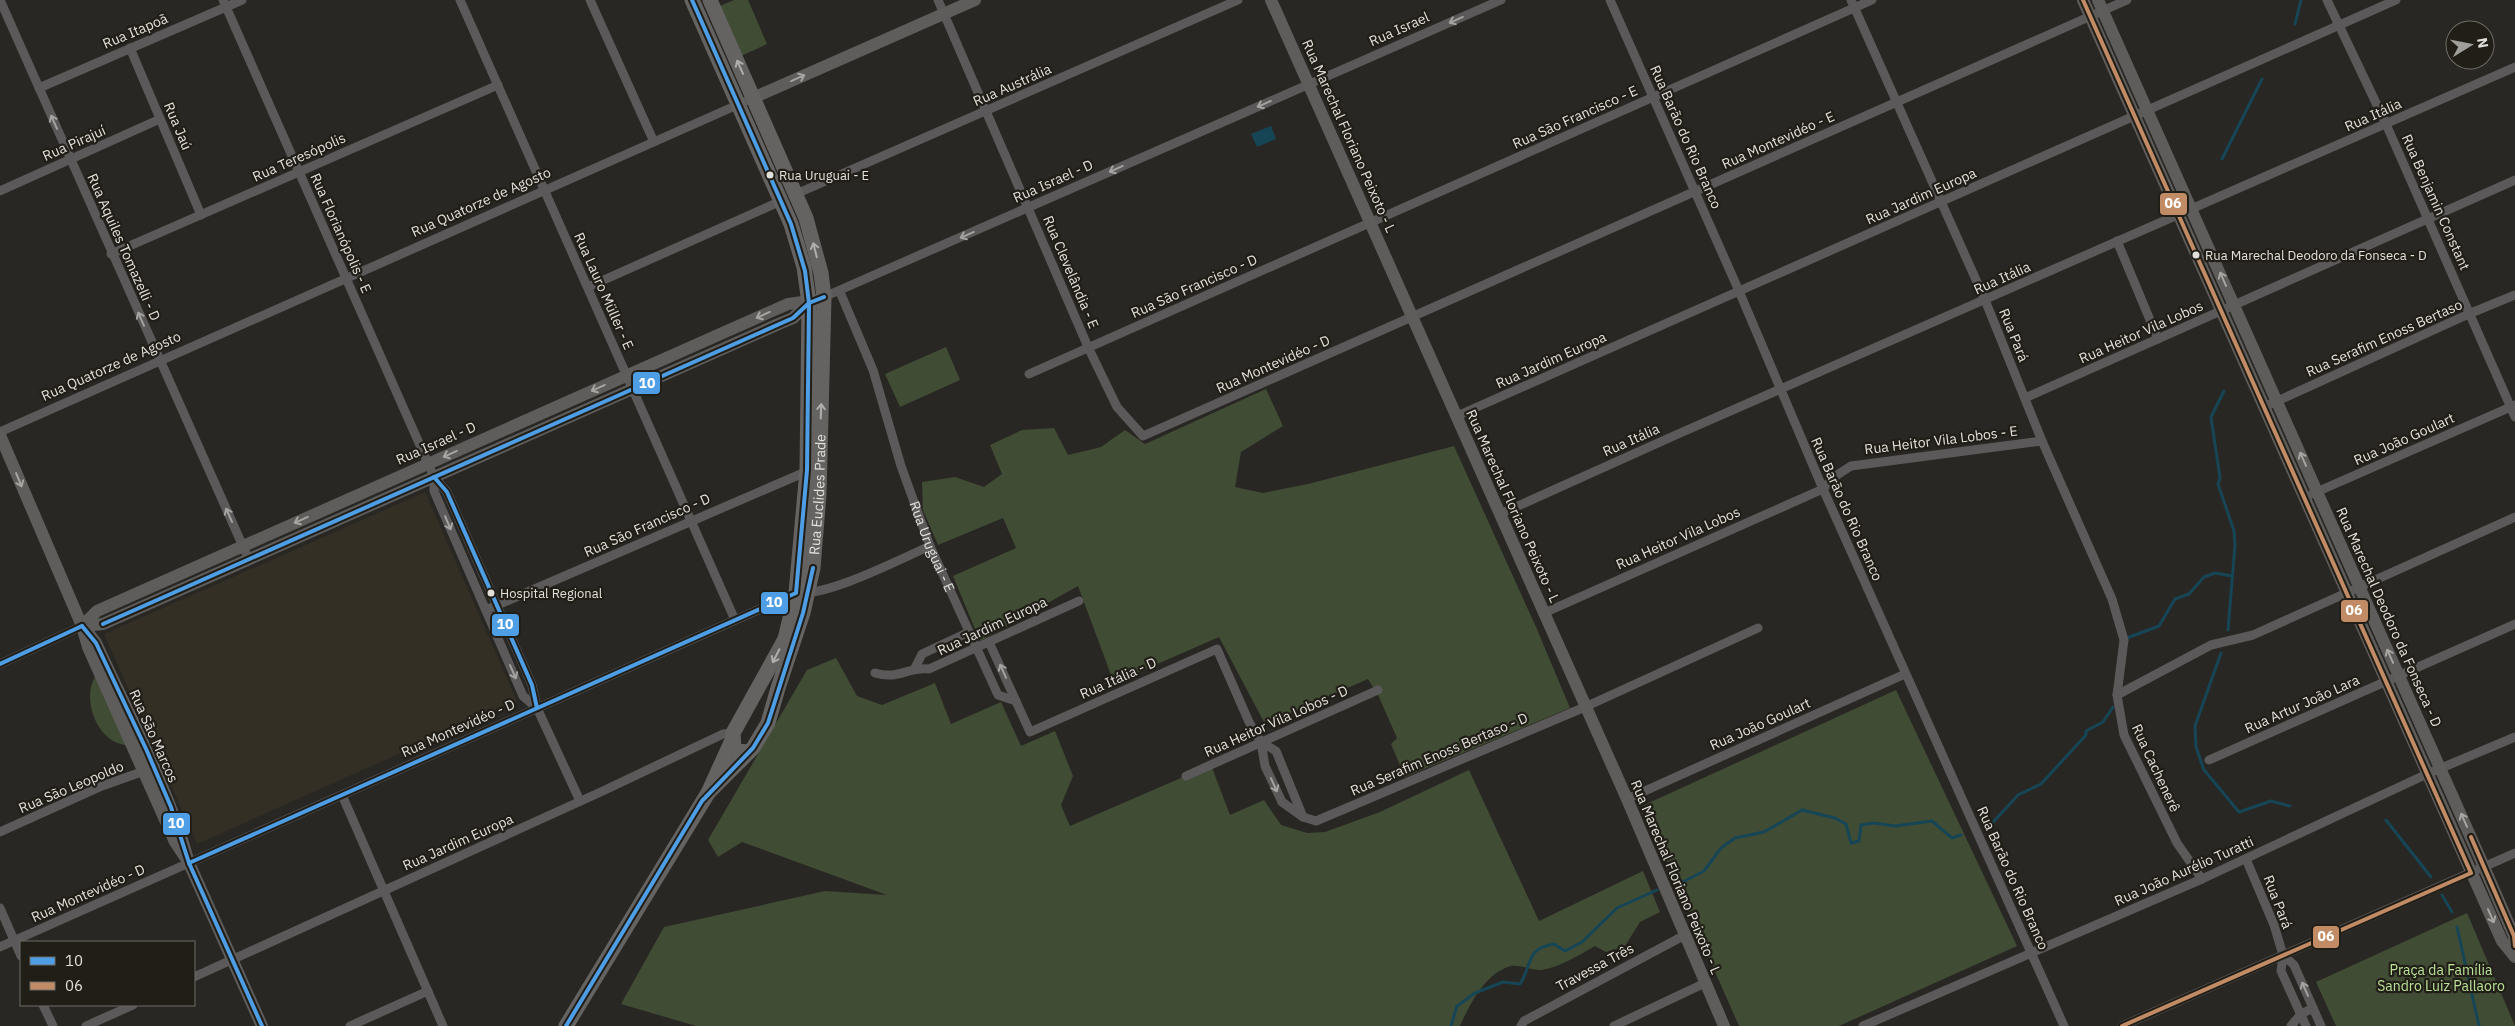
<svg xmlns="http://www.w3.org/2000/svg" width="2515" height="1026" font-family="'IBM Plex Sans',sans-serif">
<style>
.built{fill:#342f24}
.green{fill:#404c34}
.water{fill:#164656}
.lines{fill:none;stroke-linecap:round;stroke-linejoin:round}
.stream{stroke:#164656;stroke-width:3}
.street{stroke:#5b5959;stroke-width:9}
.secondary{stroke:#5e5d5b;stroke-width:12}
.primary{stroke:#656362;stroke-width:15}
.bus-1-casing{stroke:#211e18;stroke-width:8}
.bus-2-casing{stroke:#211e18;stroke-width:8}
.bus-1{stroke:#4d9ee5;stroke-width:4}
.bus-2{stroke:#c18c65;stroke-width:4}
.oneway{stroke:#a5a3a0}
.oneway2{stroke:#b0aeab}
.oneway3{stroke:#a7a5a1}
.bus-dot{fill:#e2e0db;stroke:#211e18;stroke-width:2}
.labels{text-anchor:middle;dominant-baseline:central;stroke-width:4.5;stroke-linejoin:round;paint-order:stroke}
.bus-label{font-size:13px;fill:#e2e0db;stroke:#211e18;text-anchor:start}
.street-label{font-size:14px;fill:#e2e0db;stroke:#211e18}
.park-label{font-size:14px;fill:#bae297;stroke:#211e18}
.line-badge{stroke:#211e18;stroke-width:2}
.badge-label{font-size:14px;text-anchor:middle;font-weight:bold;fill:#fff}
</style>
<rect width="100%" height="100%" fill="#292723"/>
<path class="built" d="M425,492L517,701L197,844L104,634Z"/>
<g class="green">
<path d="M734,0H748L767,44L741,56L720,6Z"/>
<path d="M946,347L960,380L900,407L885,374Z"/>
<path d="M1266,389L1283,426L1241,452L1235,487L1263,493L1308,484L1454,446L1536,627L1570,708L1405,777L1391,744L1397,738L1379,697L1368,679L1265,724L1219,637L1114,683L1078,586L980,641L953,576L1016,548L1003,518L938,545L923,510L922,482L955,477L984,487L1002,474L990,445L1022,430L1054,428L1068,455L1101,447L1125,430L1145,444Z"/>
<path d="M836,658L857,696L882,705L935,683L951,724L1001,702L1021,746L1055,731L1073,776L1061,805L1070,826L1211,765L1230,815L1264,800L1281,825L1307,833L1325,832L1380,812L1469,770L1539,921L1643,871L1660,912L1640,922L1625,946L1606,952L1595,946C1579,955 1560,967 1542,970C1532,971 1521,964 1511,966C1485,973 1470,1004 1460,1026H696L621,1004L664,927L825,891L887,895L742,842L718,857L708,840L807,670Z"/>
<path d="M97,674L130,745C98,747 79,697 97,674Z"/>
<path d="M1896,690L2017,946L1839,1026H1739L1642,806Z"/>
<path d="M2467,913L2515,1026H2336L2316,982Z"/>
</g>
<path class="water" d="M1271,126L1276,139L1257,147L1251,134Z"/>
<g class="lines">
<g class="stream">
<path d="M2295,24L2301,0"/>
<path d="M2222,159L2262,79"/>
<path d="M2224,391L2211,417L2220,478L2218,484L2234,531L2235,545L2228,630"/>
<path d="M2127,638L2159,626L2175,599L2189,594L2204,577L2215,573L2232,576"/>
<path d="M2221,653L2195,726L2196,747L2204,770L2239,812L2271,801L2290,806"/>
<path d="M2386,820L2431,877"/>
<path d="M1986,830L2018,795L2041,784L2086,735V731L2103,722L2113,707"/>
<path d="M1681,883L1704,871L1721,848L1735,838L1764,832L1802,810L1835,818L1846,824L1851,843L1859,841L1861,825L1874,823L1895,826L1932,821L1952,838L1961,835"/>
<path d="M2442,895L2452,912"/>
<path d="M2457,927L2479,1026"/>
<path d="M1451,1026L1457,1006L1475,993L1503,982L1520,984C1533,964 1525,949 1554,944L1565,951L1582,942L1617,908L1657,890"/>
</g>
<g class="street">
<path d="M0,0L249,560"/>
<path d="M223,0L434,477L447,492L532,685L537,708L580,801"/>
<path d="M460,0L735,620"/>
<path d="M590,0L654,142"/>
<path d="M938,0L1088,347L1117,407L1143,436L2127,0"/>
<path d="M1610,0L1739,291L1823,489L2064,1026"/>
<path d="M1851,0L1985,300L2042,441L2112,599L2124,640L2117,695L2124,735L2177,843L2202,879"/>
<path d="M2327,0L2386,124L2515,417"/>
<path d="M130,48L201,215"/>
<path d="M39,88L242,0"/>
<path d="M0,191L160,119"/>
<path d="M796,194L1238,0"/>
<path d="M2117,241L2158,339"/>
<path d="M111,254L498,85"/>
<path d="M588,287L781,201"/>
<path id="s1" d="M840,292L873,370L901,466L930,546L998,695L1016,701"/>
<path d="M824,297L1501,0"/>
<path d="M1029,374L1872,0"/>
<path d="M2025,398L2515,180"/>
<path d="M2264,407L2471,313L2515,295"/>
<path d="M1457,416L2396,0"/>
<path d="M0,432L753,98"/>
<path d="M434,477V491L523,696L537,708"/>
<path d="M2312,494L2515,405"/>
<path d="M1500,514L1678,434L2515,67"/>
<path d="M486,610L810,470"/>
<path d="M1544,613L1823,489L1834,477L1851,466L2042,441"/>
<path d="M989,642L1030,732L1217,649L1249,722L1261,742L1265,766L1282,802L1303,817L1316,821L1585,707L1758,628"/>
<path d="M0,664L82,626"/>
<path d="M915,668L922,654L969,632"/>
<path d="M875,673C899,680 906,667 929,669L1079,601"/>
<path d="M2117,695L2211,645L2253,635L2515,517"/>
<path d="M1261,742L1276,751L1303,817"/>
<path d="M2209,760L2515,624"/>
<path d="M1186,776L1378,690"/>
<path d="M342,795L443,1026"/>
<path d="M1627,799L1905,674"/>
<path d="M0,832L102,786L147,770"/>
<path d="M2246,859L2274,925L2283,955L2281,971L2306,1026"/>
<path d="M0,908L21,956"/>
<path d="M0,947L796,593C829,596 898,560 930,546"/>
<path d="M2283,955L2294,965L2321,1026"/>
<path d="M194,977L605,790L723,734L733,733"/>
<path d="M43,1005L53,1026"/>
<path d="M86,1026L133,1005"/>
<path d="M350,1026L428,991"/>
<path d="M1521,1026L1524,1021L1685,935"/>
<path d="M1614,1026L1705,983"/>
<path d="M1863,1026L2202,879L2427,774L2515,737"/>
<path d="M2122,1026L2515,853"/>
<path d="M2291,1026L2301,1014L2313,1008"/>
</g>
<g class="secondary">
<path d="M1271,0L1627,799L1724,1026"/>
<path d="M2083,0L2502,941L2515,957"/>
<path d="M2098,0L2484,867L2514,936L2515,946"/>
<path d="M753,98L975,0"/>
<path d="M0,435L82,626L88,647L175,842L189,863"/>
<path d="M82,626L97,611L788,304L818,300"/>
<path d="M82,626L103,624L781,323L793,318L809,303"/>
<path d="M86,630L96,643C128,713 169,789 189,863L262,1026"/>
</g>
<g class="primary">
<path d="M692,0L791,224L804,267L809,303L807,470L796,593L785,639L733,733L734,748L736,751L749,752"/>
<path id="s2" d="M708,793L753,748L768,723L778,688L803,613L813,568L819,495L824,297L821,273L806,218L710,0"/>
<path d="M566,1026L708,793L733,738"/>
</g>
<defs>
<g id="bus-1">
<path d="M434,477L447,492L532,685L537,708"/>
<path d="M103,624L793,318L809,303L824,297"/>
<path d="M82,626L96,643L147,751L171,807L189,863L262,1026"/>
<path d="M0,664L82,626"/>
<path d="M189,863L796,593L807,470L809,303L805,271L791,224L692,0"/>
<path d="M566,1026L702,801L753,748L768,723L803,613L813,568"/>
</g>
<g id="bus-2">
<path d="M2083,0L2471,873L2122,1026"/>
<path d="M2471,837L2514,936L2515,946"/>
</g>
</defs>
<use href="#bus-1" class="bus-1-casing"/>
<use href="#bus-2" class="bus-2-casing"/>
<use href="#bus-1" class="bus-1"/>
<use href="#bus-2" class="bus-2"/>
</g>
<defs><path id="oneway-shaft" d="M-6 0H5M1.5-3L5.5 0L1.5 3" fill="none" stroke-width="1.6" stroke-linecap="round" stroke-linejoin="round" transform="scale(1.25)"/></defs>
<g class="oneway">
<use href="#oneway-shaft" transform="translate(1456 20) rotate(156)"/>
<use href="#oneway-shaft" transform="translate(1264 104) rotate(156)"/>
<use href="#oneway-shaft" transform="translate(54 122) rotate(-114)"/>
<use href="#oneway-shaft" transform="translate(1116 169) rotate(156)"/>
<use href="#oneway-shaft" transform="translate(967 235) rotate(156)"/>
<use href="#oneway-shaft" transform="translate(141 319) rotate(-114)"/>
<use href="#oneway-shaft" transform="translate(229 515) rotate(-114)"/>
<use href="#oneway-shaft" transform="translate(448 523) rotate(67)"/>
<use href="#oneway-shaft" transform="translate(1003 671) rotate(-114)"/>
<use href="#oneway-shaft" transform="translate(513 672) rotate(66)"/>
<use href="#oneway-shaft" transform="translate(1274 785) rotate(66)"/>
<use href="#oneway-shaft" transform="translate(2305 989) rotate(-114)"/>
</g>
<g class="oneway2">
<use href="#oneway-shaft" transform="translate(740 67) rotate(-114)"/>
<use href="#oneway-shaft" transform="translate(815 250) rotate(-104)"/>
<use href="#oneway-shaft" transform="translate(821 411) rotate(-88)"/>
<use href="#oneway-shaft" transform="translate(776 656) rotate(117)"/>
</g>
<g class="oneway3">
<use href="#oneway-shaft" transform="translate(798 78) rotate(-24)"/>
<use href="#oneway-shaft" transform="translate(2223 279) rotate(-114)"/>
<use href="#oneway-shaft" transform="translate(763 315) rotate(156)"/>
<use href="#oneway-shaft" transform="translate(598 388) rotate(156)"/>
<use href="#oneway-shaft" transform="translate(450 454) rotate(156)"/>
<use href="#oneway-shaft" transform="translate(2303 459) rotate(-114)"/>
<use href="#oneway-shaft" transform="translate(19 480) rotate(67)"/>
<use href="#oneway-shaft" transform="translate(301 520) rotate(156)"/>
<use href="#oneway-shaft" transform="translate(2390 656) rotate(-114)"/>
<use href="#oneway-shaft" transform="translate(2464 820) rotate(-114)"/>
<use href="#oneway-shaft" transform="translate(2491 916) rotate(66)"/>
</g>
<g class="bus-dot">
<circle cx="770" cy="175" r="4.5"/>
<circle cx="2196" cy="255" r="4.5"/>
<circle cx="491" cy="593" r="4.5"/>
</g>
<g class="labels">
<g class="bus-label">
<text x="779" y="175">Rua Uruguai - E</text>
<text x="2205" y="255">Rua Marechal Deodoro da Fonseca - D</text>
<text x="500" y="593">Hospital Regional</text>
</g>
<g class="street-label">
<text transform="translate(1399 29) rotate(-24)">Rua Israel</text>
<text transform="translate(135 31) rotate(-23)">Rua Itapoã</text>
<text transform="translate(1012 85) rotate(-24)">Rua Austrália</text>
<text transform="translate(2373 115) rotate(-24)">Rua Itália</text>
<text transform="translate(1575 117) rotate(-24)">Rua São Francisco - E</text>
<text transform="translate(178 126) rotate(67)">Rua Jaú</text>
<text transform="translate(1349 136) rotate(66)">Rua Marechal Floriano Peixoto - L</text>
<text transform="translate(1686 137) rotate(66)">Rua Barão do Rio Branco</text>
<text transform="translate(1778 140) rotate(-24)">Rua Montevidéo - E</text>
<text transform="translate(74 143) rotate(-24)">Rua Pirajuí</text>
<text transform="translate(299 157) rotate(-24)">Rua Teresópolis</text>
<text transform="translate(1053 181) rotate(-24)">Rua Israel - D</text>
<text transform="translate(1921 196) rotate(-24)">Rua Jardim Europa</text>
<text transform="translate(481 202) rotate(-24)">Rua Quatorze de Agosto</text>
<text transform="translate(2436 202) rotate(66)">Rua Benjamin Constant</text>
<text transform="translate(341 233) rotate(66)">Rua Florianópolis - E</text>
<text transform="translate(124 247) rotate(66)">Rua Aquiles Tomazelli - D</text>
<text transform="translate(1071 272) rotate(67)">Rua Clevelândia - E</text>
<text transform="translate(2002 278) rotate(-24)">Rua Itália</text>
<text transform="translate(1194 286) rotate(-24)">Rua São Francisco - D</text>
<text transform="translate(604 291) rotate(66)">Rua Lauro Müller - E</text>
<text transform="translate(2141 332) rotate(-24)">Rua Heitor Vila Lobos</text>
<text transform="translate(2014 335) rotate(68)">Rua Pará</text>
<text transform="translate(2384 338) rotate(-24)">Rua Serafim Enoss Bertaso</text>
<text transform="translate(1551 360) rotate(-24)">Rua Jardim Europa</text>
<text transform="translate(1273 364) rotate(-24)">Rua Montevidéo - D</text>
<text transform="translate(111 366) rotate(-24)">Rua Quatorze de Agosto</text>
<text transform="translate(2404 439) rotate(-24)">Rua João Goulart</text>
<text transform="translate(1631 440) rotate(-24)">Rua Itália</text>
<text transform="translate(1941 440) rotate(-7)">Rua Heitor Vila Lobos - E</text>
<text transform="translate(436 443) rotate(-24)">Rua Israel - D</text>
<text stroke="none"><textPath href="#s2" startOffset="328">Rua Euclides Prade</textPath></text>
<text transform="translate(1513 506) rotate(66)">Rua Marechal Floriano Peixoto - L</text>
<text transform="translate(1847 509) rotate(66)">Rua Barão do Rio Branco</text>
<text transform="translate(647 525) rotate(-24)">Rua São Francisco - D</text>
<text transform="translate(1678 538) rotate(-24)">Rua Heitor Vila Lobos</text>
<text stroke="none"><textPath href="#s1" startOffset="271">Rua Uruguai - E</textPath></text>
<text transform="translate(2389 617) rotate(66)">Rua Marechal Deodoro da Fonseca - D</text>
<text transform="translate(992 626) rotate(-25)">Rua Jardim Europa</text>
<text transform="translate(1118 678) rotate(-24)">Rua Itália - D</text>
<text transform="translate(2302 704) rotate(-24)">Rua Artur João Lara</text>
<text transform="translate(1276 721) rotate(-24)">Rua Heitor Vila Lobos - D</text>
<text transform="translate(1760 724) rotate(-24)">Rua João Goulart</text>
<text transform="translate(458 728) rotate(-24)">Rua Montevidéo - D</text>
<text transform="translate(154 736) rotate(66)">Rua São Marcos</text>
<text transform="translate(1439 754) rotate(-23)">Rua Serafim Enoss Bertaso - D</text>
<text transform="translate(2156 768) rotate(65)">Rua Cachenerê</text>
<text transform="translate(71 787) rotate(-23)">Rua São Leopoldo</text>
<text transform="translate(458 842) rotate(-24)">Rua Jardim Europa</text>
<text transform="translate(2184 871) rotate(-24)">Rua João Aurélio Turatti</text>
<text transform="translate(1676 877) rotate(67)">Rua Marechal Floriano Peixoto - L</text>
<text transform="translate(2013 878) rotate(66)">Rua Barão do Rio Branco</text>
<text transform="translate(88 893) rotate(-24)">Rua Montevidéo - D</text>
<text transform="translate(2278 902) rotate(69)">Rua Pará</text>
<text transform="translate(1595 967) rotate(-28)">Travessa Três</text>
</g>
<g class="park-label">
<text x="2441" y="970">Praça da Família<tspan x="2441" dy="16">Sandro Luiz Pallaoro</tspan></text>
</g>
</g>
<g class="line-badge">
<rect x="2159" y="192" width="29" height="24" rx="5" fill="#c18c65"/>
<rect x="632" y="371" width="29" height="24" rx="5" fill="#4d9ee5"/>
<rect x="760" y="591" width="29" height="24" rx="5" fill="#4d9ee5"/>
<rect x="2340" y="599" width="29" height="24" rx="5" fill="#c18c65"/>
<rect x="491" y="613" width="29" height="24" rx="5" fill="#4d9ee5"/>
<rect x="162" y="812" width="29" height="24" rx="5" fill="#4d9ee5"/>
<rect x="2312" y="925" width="28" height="24" rx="5" fill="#c18c65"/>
</g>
<g class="badge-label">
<text x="2173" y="208">06</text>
<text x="647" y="388">10</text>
<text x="774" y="607">10</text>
<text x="2354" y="615">06</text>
<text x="505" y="629">10</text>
<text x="176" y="828">10</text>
<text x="2326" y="941">06</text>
</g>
<rect x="20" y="941" width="175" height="65" fill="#211e18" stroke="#6e6c66"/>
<rect x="30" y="957" width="25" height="8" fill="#4d9ee5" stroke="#6e6c66"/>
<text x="65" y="966" font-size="15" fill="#e2e0db">10</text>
<rect x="30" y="982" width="25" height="8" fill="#c18c65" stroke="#6e6c66"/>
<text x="65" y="991" font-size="15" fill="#e2e0db">06</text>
<g transform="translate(2470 45) rotate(80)"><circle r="24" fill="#211e18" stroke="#6e6c66"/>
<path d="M0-4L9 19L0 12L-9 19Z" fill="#a19f9b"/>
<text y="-8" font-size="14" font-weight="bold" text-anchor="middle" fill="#e2e0db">N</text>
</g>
</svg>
